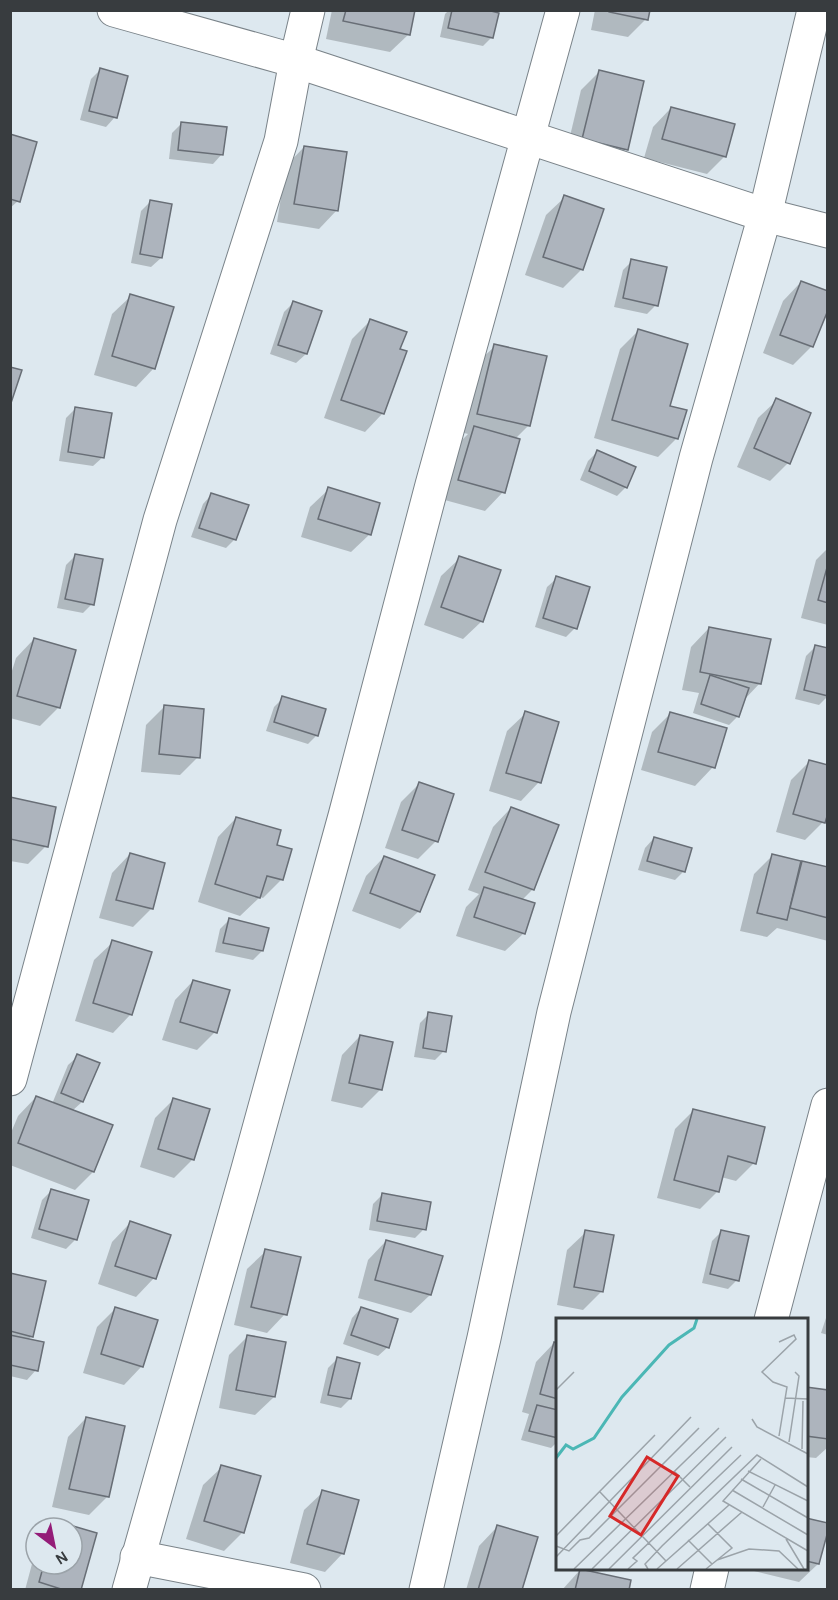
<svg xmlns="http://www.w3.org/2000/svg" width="838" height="1600" font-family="Karla,sans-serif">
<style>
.shadow{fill:#0003}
.building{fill:#adb4bd;stroke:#686e76;stroke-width:1.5}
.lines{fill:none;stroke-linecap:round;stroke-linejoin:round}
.street-casing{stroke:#7a8389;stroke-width:35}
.street{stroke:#fff;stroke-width:33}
.inset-river{fill:none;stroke:#4bb7b5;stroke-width:3}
.inset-road{fill:none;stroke:#9ba3a9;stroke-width:1.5}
.view{fill:#d62828;fill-opacity:0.15;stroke:#d62828;stroke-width:3}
.inset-edge{fill:none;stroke:#383c3f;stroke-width:3}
</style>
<rect width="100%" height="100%" fill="#dde8ef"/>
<g class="shadow">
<path d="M332,10H414L409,34L390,52L326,39Z"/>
<path d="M449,10H480L492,37L483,46L440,37L445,14Z"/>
<path d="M595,10H648L646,19L628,37L591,30Z"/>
<path d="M100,70L115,117L106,127L80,120L91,79Z"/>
<path d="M599,72L626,149L608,168L565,157L581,90Z"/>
<path d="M671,108L725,156L707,174L644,158L653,127Z"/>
<path d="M181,124L222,154L213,164L169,159L172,133Z"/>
<path d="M10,136L18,201L10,208Z"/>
<path d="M304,147L337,210L319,229L277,222L286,166Z"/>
<path d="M565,197L582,269L563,288L525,275L546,215Z"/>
<path d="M150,202L161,258L151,267L131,263L141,211Z"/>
<path d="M632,261L656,305L647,314L614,307L623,270Z"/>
<path d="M801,282L812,346L793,365L763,353L783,301Z"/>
<path d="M131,296L154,368L136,387L94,375L112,314Z"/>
<path d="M293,303L320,312L306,354L296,363L270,354L284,312Z"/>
<path d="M370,321L398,350L383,413L365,432L324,418L352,339Z"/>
<path d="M638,331L668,407L677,438L658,457L594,438L620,349Z"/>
<path d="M495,346L529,425L515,439L503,492L485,511L441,499L456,446L468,434L460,432L476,364Z"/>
<path d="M777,400L788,463L770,481L737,467L758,418Z"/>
<path d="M75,409L103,457L93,466L59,461L66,418Z"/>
<path d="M597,452L626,487L617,496L580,480L588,461Z"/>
<path d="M329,489L370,534L351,552L301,537L310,507Z"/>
<path d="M212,494L235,539L226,548L191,537L203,504Z"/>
<path d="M828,548V625L801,618L816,560Z"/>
<path d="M75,556L92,604L83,613L57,608L66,565Z"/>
<path d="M460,558L482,621L463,639L424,625L441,576Z"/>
<path d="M557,578L575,628L566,637L535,627L547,587Z"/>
<path d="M709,628L760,683L744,700L738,716L729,725L693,713L699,693L682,690L691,647Z"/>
<path d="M34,639L74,651L58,708L40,726L10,718V677L16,658Z"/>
<path d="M815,647L828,650V696L819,705L795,699L806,656Z"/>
<path d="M283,698L317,735L308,744L266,731L274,707Z"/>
<path d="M164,707L198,757L180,775L141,772L146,725Z"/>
<path d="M526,713L539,782L521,801L489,791L507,731Z"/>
<path d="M670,714L713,767L695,786L641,770L652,732Z"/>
<path d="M809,762L823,822L805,840L776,832L791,780Z"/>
<path d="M419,784L436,841L418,859L385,848L401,802Z"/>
<path d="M10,799L46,846L28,864L10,861Z"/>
<path d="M511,808L533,889L521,901L524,933L505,951L456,936L466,907L479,894L468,890L493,827Z"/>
<path d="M236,818L275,846L282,879L263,898L260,897L240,916L198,902L218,837Z"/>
<path d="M654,838L684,871L675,880L638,870L645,848Z"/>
<path d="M130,854L151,909L133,927L99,918L112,873Z"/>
<path d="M772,856L798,868L803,863L828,869V941L777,928L767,937L740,931L754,874Z"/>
<path d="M384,857L419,911L400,929L352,911L366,876Z"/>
<path d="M229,920L262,951L253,960L215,952L220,929Z"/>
<path d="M113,942L131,1014L113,1033L75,1021L94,960Z"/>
<path d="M193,981L215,1032L197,1050L162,1040L175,1000Z"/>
<path d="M429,1014L444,1051L435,1060L414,1057L420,1023Z"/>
<path d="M360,1036L380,1090L362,1108L331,1101L342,1055Z"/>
<path d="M78,1056L82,1102L72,1111L93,1172L75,1190L10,1165V1135L18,1116L36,1097L52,1104L68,1065Z"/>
<path d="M173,1100L193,1159L174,1178L140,1167L155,1118Z"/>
<path d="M693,1111L754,1163L736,1181L721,1177L718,1191L700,1209L657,1198L675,1129Z"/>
<path d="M51,1191L76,1239L66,1249L31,1238L42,1200Z"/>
<path d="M383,1194L424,1229L415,1238L369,1230L373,1204Z"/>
<path d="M130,1223L154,1278L136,1297L98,1284L112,1242Z"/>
<path d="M722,1231L737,1280L728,1289L702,1283L712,1241Z"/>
<path d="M586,1232L602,1291L583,1310L557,1305L567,1250Z"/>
<path d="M386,1241L430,1295L411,1313L358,1298L368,1260Z"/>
<path d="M266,1251L285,1314L267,1333L234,1325L247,1269Z"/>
<path d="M10,1275L32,1336L28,1340L36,1370L27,1380L10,1376Z"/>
<path d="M116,1308L142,1366L124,1385L83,1373L97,1327Z"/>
<path d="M361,1308L388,1347L378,1356L343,1344L352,1318Z"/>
<path d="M828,1312V1335L821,1333Z"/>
<path d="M248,1336L274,1397L255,1415L219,1408L229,1355Z"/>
<path d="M554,1343L558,1344V1441L551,1448L521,1440L529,1414L522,1412L536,1362Z"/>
<path d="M337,1359L350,1399L341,1408L320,1403L328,1368Z"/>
<path d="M806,1388L828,1392V1447L816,1458L806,1457Z"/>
<path d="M86,1418L107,1497L89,1515L52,1507L68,1437Z"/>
<path d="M222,1467L243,1532L224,1551L186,1539L203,1485Z"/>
<path d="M323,1492L343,1553L325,1572L290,1563L304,1510Z"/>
<path d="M806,1519L818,1564L799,1582L754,1571V1568H806Z"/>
<path d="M57,1523L95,1534L80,1590H25L36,1549V1564H72V1528H52Z"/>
<path d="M497,1527L521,1590H466L479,1546Z"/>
<path d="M580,1570L627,1590H562Z"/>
</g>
<g class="building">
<path d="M346,10H415L410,35L343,21Z"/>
<path d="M452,10H487L499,13L493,38L448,28Z"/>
<path d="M609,10H650L648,20L609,12Z"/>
<path d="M100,68L128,76L117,118L89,111Z"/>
<path d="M599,70L644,81L628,150L582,139Z"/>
<path d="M671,107L735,124L726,157L662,139Z"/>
<path d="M181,122L227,127L223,155L178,150Z"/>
<path d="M10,134L37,142L20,202L10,199Z"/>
<path d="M304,146L347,152L338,211L294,204Z"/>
<path d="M564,195L604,209L583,270L543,257Z"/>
<path d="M150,200L172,204L162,258L140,254Z"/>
<path d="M631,259L667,267L658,306L623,298Z"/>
<path d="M801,281L828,291V310L813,347L780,335Z"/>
<path d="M130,294L174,307L155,369L112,356Z"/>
<path d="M293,301L322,311L307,354L278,345Z"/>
<path d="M370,319L407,332L400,349L407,351L384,414L341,400Z"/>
<path d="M638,329L688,344L670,406L687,410L678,439L612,420Z"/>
<path d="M494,344L547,356L530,426L477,414Z"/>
<path d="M10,367L22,370L10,406Z"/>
<path d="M776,398L811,413L790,464L754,448Z"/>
<path d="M75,407L112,413L104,458L68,452Z"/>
<path d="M474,426L520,439L505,493L458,480Z"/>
<path d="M597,450L636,467L627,488L589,471Z"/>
<path d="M328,487L380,503L371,535L318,519Z"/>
<path d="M211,493L249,505L236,540L199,528Z"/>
<path d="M75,554L103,559L94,605L65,599Z"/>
<path d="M459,556L501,570L483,622L441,607Z"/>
<path d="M828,564V603L818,600Z"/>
<path d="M556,576L590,587L577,629L543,618Z"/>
<path d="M709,627L771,639L761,684L700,672Z"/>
<path d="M34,638L76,650L60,708L17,696Z"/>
<path d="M815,645L828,648V696L804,690Z"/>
<path d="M710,675L749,688L739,717L701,704Z"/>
<path d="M282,696L326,709L318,736L274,722Z"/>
<path d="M164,705L204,709L200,758L159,754Z"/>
<path d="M525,711L559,722L541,783L506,773Z"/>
<path d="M670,712L727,728L715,768L658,752Z"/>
<path d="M809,760L828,765V813L825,823L793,814Z"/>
<path d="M419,782L454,794L438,842L402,830Z"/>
<path d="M10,797L56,807L48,847L10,839Z"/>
<path d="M511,807L559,825L534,890L485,872Z"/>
<path d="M236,817L281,830L277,845L292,849L283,880L267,876L260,898L215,884Z"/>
<path d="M654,837L692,848L685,872L647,861Z"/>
<path d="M130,853L165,863L153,909L116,900Z"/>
<path d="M772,854L801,861L787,920L757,913Z"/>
<path d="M384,856L435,875L420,912L370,893Z"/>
<path d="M802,861L828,867V918L790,908Z"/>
<path d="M484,887L535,903L525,934L474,917Z"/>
<path d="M229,918L269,928L263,951L223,943Z"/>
<path d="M112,940L152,952L132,1015L93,1003Z"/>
<path d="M193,980L230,990L217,1033L180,1022Z"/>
<path d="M428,1012L452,1016L446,1052L423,1048Z"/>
<path d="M360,1035L393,1042L382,1090L349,1083Z"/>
<path d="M77,1054L100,1063L83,1102L61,1093Z"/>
<path d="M36,1096L113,1125L94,1172L18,1143Z"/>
<path d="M173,1098L210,1109L194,1160L158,1149Z"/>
<path d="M693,1109L765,1127L756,1164L728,1156L719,1192L674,1180Z"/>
<path d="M51,1189L89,1200L77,1240L39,1229Z"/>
<path d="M382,1193L431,1202L426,1230L377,1221Z"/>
<path d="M130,1221L171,1235L156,1279L115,1266Z"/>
<path d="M585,1230L614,1235L603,1292L574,1287Z"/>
<path d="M721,1230L749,1236L739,1281L710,1274Z"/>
<path d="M386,1240L443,1256L431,1295L375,1280Z"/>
<path d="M265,1249L301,1257L287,1315L251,1307Z"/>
<path d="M10,1273L46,1281L33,1337L10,1331Z"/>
<path d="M115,1307L158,1320L143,1367L101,1354Z"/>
<path d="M361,1307L398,1319L389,1348L351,1335Z"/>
<path d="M10,1335L44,1342L38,1371L10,1365Z"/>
<path d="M247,1335L286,1342L275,1397L236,1390Z"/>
<path d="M554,1342L558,1343V1399L540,1394Z"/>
<path d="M337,1357L360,1363L351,1399L328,1395Z"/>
<path d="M806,1387L828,1390V1439L806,1436Z"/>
<path d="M537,1405L558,1410V1438L529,1431Z"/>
<path d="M86,1417L125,1426L109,1497L69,1489Z"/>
<path d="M221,1465L261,1476L244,1533L204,1521Z"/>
<path d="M322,1490L359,1500L344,1554L307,1544Z"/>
<path d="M806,1518L828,1523V1531L819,1564L806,1561Z"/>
<path d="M56,1521L97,1533L81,1590H64L39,1582L44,1564H72V1528H54Z"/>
<path d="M497,1525L538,1537L522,1590H478Z"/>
<path d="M580,1569L631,1580L629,1590H575Z"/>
</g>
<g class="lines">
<defs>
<g id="street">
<path d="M114,10L296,61L765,215L828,231"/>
<path d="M10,1079L160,520L281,141L296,61L308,10"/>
<path d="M771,1320L828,1105"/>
<path d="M137,1557L304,1590"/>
<path d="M129,1590L248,1169L345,816L432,485L563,10"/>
<path d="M426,1590L484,1338L554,1012L696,458L765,215L814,10"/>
<path d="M707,1590L712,1568"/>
</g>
</defs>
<use href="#street" class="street-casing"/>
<use href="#street" class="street"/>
</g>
<g transform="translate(556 1318)">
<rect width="252" height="252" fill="#dde8ef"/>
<path class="inset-river" d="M0,140L10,127L17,131L38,120L66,79L113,27L138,10L141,1"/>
<path class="inset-road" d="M0,72L18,54M229,80L252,81M196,101L201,109L252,136M223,118L231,69L217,64L206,54L240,21L238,17L223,24M233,124L243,58L239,54M246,131L247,83M205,141L167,183L252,233M192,153L252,183M119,154L134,169M185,161L252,200M176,172L252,217M44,174L110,243M207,189L219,167M0,218L99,117M230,221L248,251M132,222L156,246M0,228L13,233L24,222L33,220L143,110M0,239L135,99M161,242L193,231L223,233L242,251M18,251L163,110M36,251L170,119M53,251L176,129M72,251L81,243L77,240L185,137M92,251L89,246L106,228L201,137L252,169M101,251L173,187M121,251L186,194M150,251L176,230L152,206"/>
<path class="view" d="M91,139L122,158L85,217L54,198Z"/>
<rect width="252" height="252" class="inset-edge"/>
</g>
<rect width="838" height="1600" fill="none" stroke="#383c3f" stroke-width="24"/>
<g transform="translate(54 1546) rotate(148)"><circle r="28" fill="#dde8ef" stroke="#9ba3a9" stroke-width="1.5"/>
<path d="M0-4.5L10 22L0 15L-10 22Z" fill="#941c78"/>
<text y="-9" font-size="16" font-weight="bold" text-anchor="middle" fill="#383c3f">N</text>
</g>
</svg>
